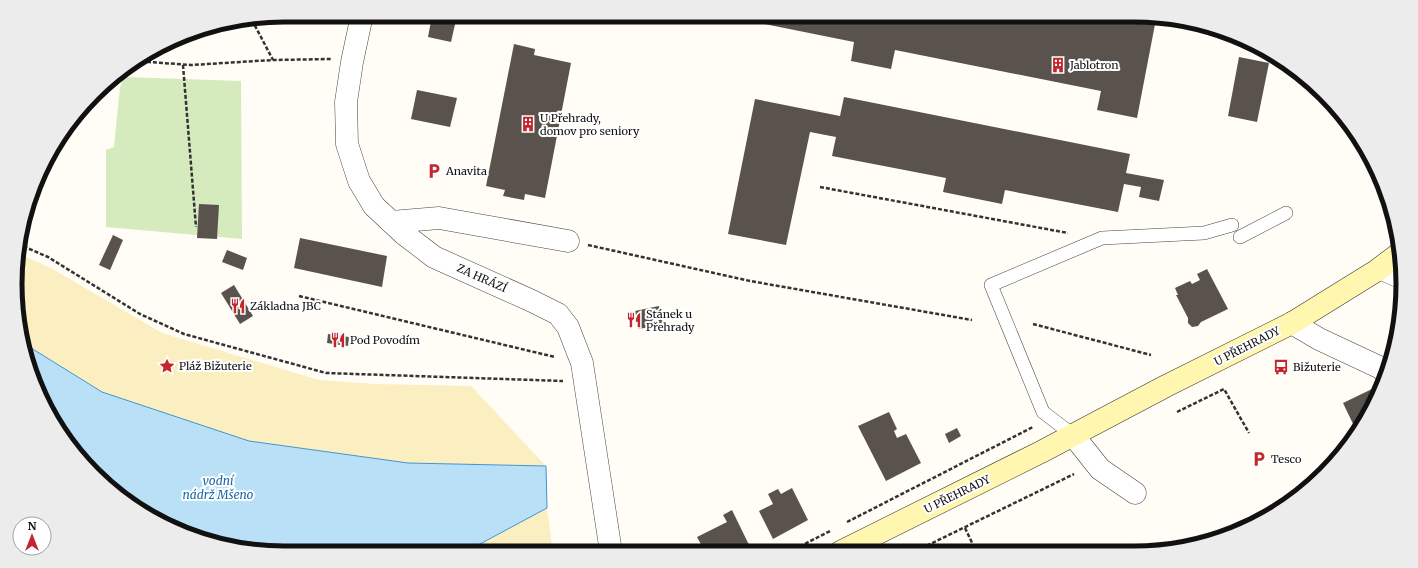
<svg xmlns="http://www.w3.org/2000/svg" width="1418" height="568" font-family="Merriweather,serif">
<style>
.green{fill:#d5ebbd}
.sand{fill:#fbeec1}
.water{fill:#b9e0f7;stroke:#3f96cf}
.building{fill:#5a524d}
.lines{fill:none;stroke-linecap:round;stroke-linejoin:round}
.lane-casing{stroke:#444;stroke-width:14}
.street-casing{stroke:#444;stroke-width:23}
.secondary-casing{stroke:#333;stroke-width:23}
.path{stroke:#333;stroke-width:2.5;stroke-dasharray:4 2;stroke-linecap:butt}
.lane{stroke:#fff;stroke-width:13}
.street{stroke:#fff;stroke-width:22}
.secondary{stroke:#fff6b0;stroke-width:22}
.labels{text-anchor:middle;dominant-baseline:central;stroke-width:4;stroke-linejoin:round;paint-order:stroke}
.poi-label{font-size:11px;fill:#111;stroke:#fff;text-anchor:start}
.street-label{font-size:11px;fill:#111;stroke:#fff}
.water-label{font-size:12px;font-style:italic;fill:#1768a6;stroke:#fff}
.rim{fill:none;stroke:#111;stroke-width:5}
</style>
<rect width="100%" height="100%" fill="#fffdf5"/>
<path class="green" d="M124,77L241,81L242,239L106,227V150L114,147L120,87Z"/>
<g class="sand">
<path d="M17,253L51,268L162,333L319,380L375,384L471,386L546,466L408,463L249,441L102,392L23,343L20,336Z"/>
<path d="M547,508L553,552L455,553L480,544Z"/>
</g>
<path class="water" d="M23,343L102,392L249,441L408,463L546,466L547,508L480,544L455,553H284L198,539L120,497L82,462L51,419Z"/>
<g class="building">
<path d="M308,15H325V19Z"/>
<path d="M719,15H1134L1156,19L1137,118L1097,110L1101,91L895,50L891,69L851,61L854,42Z"/>
<path d="M432,16L456,20L451,42L428,37Z"/>
<path d="M514,44L535,49L534,55L571,63L545,198L525,194L524,200L503,196L505,190L486,186Z"/>
<path d="M1239,57L1269,63L1257,122L1228,116Z"/>
<path d="M417,90L457,98L450,127L411,119Z"/>
<path d="M844,97L1130,154L1126,173L1164,180L1159,201L1139,197L1141,187L1124,184L1118,212L1005,190L1002,204L943,192L946,178L832,156L836,137L810,132L786,245L728,234L755,99L840,116Z"/>
<path d="M199,204L219,205L217,239L197,238Z"/>
<path d="M113,235L123,240L110,270L99,265Z"/>
<path d="M300,238L387,256L382,287L294,268Z"/>
<path d="M227,250L247,258L243,270L222,262Z"/>
<path d="M1207,269L1228,309L1201,322L1198,326L1192,327L1188,323V318L1176,295H1178L1175,288L1190,281L1192,284L1200,280L1197,274Z"/>
<path d="M234,285L253,316L240,324L221,293Z"/>
<path d="M659,306L663,325L638,329L635,311Z"/>
<path d="M328,334L349,337L348,346L327,343Z"/>
<path d="M1372,389L1375,397L1362,424L1355,428L1343,403Z"/>
<path d="M889,412L897,429L894,431L897,438L906,434L921,463L886,481L858,426Z"/>
<path d="M957,428L961,436L949,443L945,434Z"/>
<path d="M792,488L808,520L773,539L759,511L773,504L768,494L778,489L781,494Z"/>
<path d="M732,510L751,549L746,552H705L697,537L727,522L723,515Z"/>
</g>
<g class="lines">
<defs>
<g id="lane">
<path d="M1240,237L1286,213"/>
<path d="M1376,271L1402,283"/>
<path d="M1073,435L1043,412L991,285L1102,238L1204,233L1232,225"/>
</g>
<g id="street">
<path d="M362,15L352,62L346,102L347,144L359,181L374,206L404,234L434,257L532,301L558,314L568,327L582,363L611,552"/>
<path d="M391,222L439,218L568,241"/>
<path d="M1292,323L1319,339L1381,368L1387,374"/>
<path d="M1073,435L1100,469L1135,493"/>
</g>
<path id="secondary" d="M840,552L1041,452L1166,386L1292,323L1376,271L1400,253"/>
</defs>
<use href="#lane" class="lane-casing"/>
<use href="#street" class="street-casing"/>
<use href="#secondary" class="secondary-casing"/>
<g class="path">
<path d="M252,20L273,60"/>
<path d="M135,61L191,65L273,60L331,59"/>
<path d="M183,65L196,227"/>
<path d="M820,187L1068,233"/>
<path d="M18,244L48,257L140,314L184,334L326,373L563,381"/>
<path d="M588,245L750,281L972,320"/>
<path d="M299,296L555,357"/>
<path d="M1033,324L1151,355"/>
<path d="M1177,412L1224,389L1249,433"/>
<path d="M847,522L1033,427"/>
<path d="M965,528L976,551"/>
<path d="M916,551L1074,474"/>
<path d="M789,552L830,531"/>
</g>
<use href="#lane" class="lane"/>
<use href="#street" class="street"/>
<use href="#secondary" class="secondary"/>
</g>
<defs>
<symbol id="building-bare" viewBox="-9 -9 18 18"><path d="M-4-6H4V6H1V3H-1V6H-4ZM-2.5-4.3h1.7v1.8h-1.7ZM.8-4.3h1.7v1.8H.8ZM-2.5-1h1.7V.8h-1.7ZM.8-1h1.7V.8H.8Z" fill="#c4262e" stroke="#fff" stroke-width="2.5" paint-order="stroke"/></symbol>
<symbol id="parking-bare" viewBox="-9 -9 18 18"><path d="M-3.5-5.5H1a3.5 3.5 0 0 1 0 7H-1V5.5H-3.5ZM-1-3.4V-.6H.8a1.4 1.4 0 0 0 0-2.8Z" fill="#c4262e" stroke="#fff" stroke-width="2.5" paint-order="stroke"/></symbol>
<symbol id="restaurant-bare" viewBox="-9 -9 18 18"><path d="M-5-6h1v4h1v-4h1v4h1v-4h1v5L-1.5 .5V6h-2V.5L-5-1ZM5-6V6H3V1.5H1.5Q1.5-4 5-6Z" fill="#c4262e" stroke="#fff" stroke-width="2.5" paint-order="stroke"/></symbol>
<symbol id="sight-bare" viewBox="-9 -9 18 18"><path d="M0-6L1.8-2.2L6-1.7L2.9 1.2L3.7 5.4L0 3.3L-3.7 5.4L-2.9 1.2L-6-1.7L-1.8-2.2Z" fill="#c4262e" stroke="#fff" stroke-width="2.5" paint-order="stroke"/></symbol>
<symbol id="bus-bare" viewBox="-9 -9 18 18"><path d="M-5-6H5V4H4V6H2V4H-2V6H-4V4H-5ZM-3.5-4V0h7V-4ZM-3.5 1.2v1.5H-2V1.2ZM2 1.2v1.5H3.5V1.2Z" fill="#c4262e" stroke="#fff" stroke-width="2.5" paint-order="stroke"/></symbol>
</defs>
<g fill-rule="evenodd">
<use href="#building-bare" x="1047" y="54" width="22" height="22"/>
<use href="#building-bare" x="517" y="113" width="22" height="22"/>
<use href="#parking-bare" x="423" y="160" width="22" height="22"/>
<use href="#restaurant-bare" x="227" y="295" width="22" height="22"/>
<use href="#restaurant-bare" x="623" y="309" width="22" height="22"/>
<use href="#restaurant-bare" x="327" y="329" width="22" height="22"/>
<use href="#sight-bare" x="156" y="355" width="22" height="22"/>
<use href="#bus-bare" x="1270" y="356" width="22" height="22"/>
<use href="#parking-bare" x="1248" y="448" width="22" height="22"/>
</g>
<g class="labels">
<g class="poi-label">
<text x="1070" y="65">Jablotron</text>
<text x="540" y="118">U Přehrady,<tspan x="540" dy="13">domov pro seniory</tspan></text>
<text x="446" y="171">Anavita</text>
<text x="250" y="306">Základna JBC</text>
<text x="646" y="314">Stánek u<tspan x="646" dy="13">Přehrady</tspan></text>
<text x="350" y="340">Pod Povodím</text>
<text x="179" y="366">Pláž Bižuterie</text>
<text x="1293" y="367">Bižuterie</text>
<text x="1271" y="459">Tesco</text>
</g>
<g class="street-label">
<text transform="translate(482 278) rotate(24)">ZA HRÁZÍ</text>
<text transform="translate(1247 346) rotate(-27)">U PŘEHRADY</text>
<text transform="translate(957 494) rotate(-26)">U PŘEHRADY</text>
</g>
<g class="water-label">
<text x="218" y="480">vodní<tspan x="218" dy="14">nádrž Mšeno</tspan></text>
</g>
</g>
<path d="M0 0H1418V568H0ZM284 22H1134A262 262 0 0 1 1396 284V284A262 262 0 0 1 1134 546H284A262 262 0 0 1 22 284V284A262 262 0 0 1 284 22Z" fill="#ececec" fill-rule="evenodd"/>
<path class="rim" d="M284 22H1134A262 262 0 0 1 1396 284V284A262 262 0 0 1 1134 546H284A262 262 0 0 1 22 284V284A262 262 0 0 1 284 22Z"/>
<g transform="translate(32 536)"><circle r="19" fill="#ffffff" stroke="#a0a0a0"/>
<path d="M0-3L7 15L0 10L-7 15Z" fill="#c4262e"/>
<text y="-6" font-size="11" font-weight="bold" text-anchor="middle" fill="#111111">N</text>
</g>
</svg>
